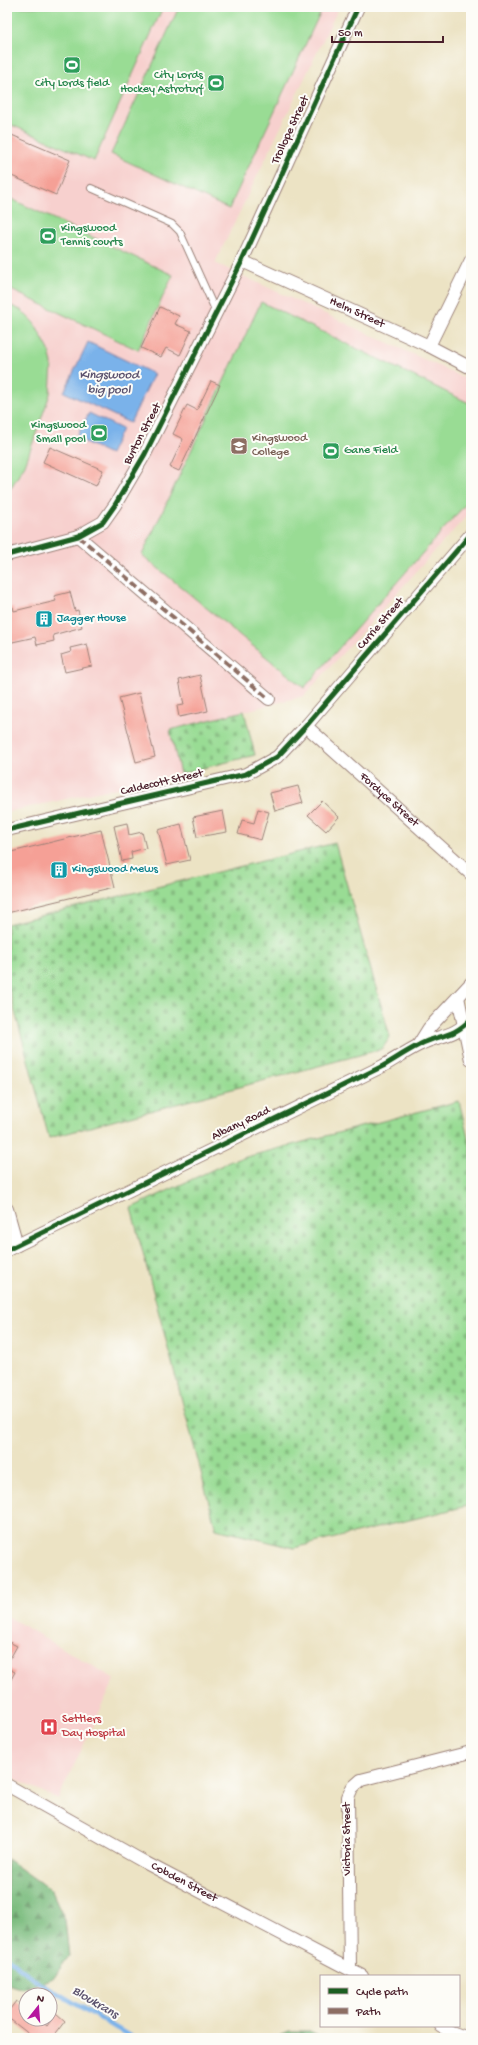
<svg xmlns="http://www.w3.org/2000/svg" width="478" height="2045" font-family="'Gochi Hand',sans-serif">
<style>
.built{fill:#f7d0ce}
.grass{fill:#99dc94;stroke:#727e60}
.forest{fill:url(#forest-firs);stroke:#626e54}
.cemetery{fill:url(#cemetery-stones);stroke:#727e60}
.water{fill:#7ab2ea;stroke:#62688a}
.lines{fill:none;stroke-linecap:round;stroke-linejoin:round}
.stream{stroke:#7ab2ea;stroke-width:4.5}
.building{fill:#f5a096}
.lane-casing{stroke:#9b8178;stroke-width:8}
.street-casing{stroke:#9b8178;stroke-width:14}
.lane{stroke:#fff;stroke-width:6}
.street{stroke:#fff;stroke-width:12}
.quiet{stroke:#8d6e63;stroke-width:4;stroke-dasharray:8 4;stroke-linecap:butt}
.cycleway-casing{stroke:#fdfcf7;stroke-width:8}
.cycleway{stroke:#1b5e20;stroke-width:5}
.labels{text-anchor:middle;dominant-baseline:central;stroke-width:4;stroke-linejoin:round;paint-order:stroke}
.leisure-label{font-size:12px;fill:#27864d;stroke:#fdfcf7;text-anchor:end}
.street-label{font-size:12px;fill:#4a1f2b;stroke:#fdfcf7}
.education-label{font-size:12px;fill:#785e54;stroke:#fdfcf7;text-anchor:start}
.culture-label{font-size:12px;fill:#0d838f;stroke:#fdfcf7;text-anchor:start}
.health-label{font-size:12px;fill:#be3a42;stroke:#fdfcf7;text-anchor:start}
.water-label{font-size:13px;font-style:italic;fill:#5b526e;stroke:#fdfcf7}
</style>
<defs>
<pattern id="forest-firs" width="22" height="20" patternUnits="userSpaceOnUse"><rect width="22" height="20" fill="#7abc7e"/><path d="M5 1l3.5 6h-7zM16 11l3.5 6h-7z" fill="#669867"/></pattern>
<pattern id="cemetery-stones" width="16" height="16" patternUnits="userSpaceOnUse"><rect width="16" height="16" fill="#99dc94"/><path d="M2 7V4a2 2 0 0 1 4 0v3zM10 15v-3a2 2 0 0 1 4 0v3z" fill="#85bc80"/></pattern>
</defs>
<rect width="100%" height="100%" fill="#fdfcf7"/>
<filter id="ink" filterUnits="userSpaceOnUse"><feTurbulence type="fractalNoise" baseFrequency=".025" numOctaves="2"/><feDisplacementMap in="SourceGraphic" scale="8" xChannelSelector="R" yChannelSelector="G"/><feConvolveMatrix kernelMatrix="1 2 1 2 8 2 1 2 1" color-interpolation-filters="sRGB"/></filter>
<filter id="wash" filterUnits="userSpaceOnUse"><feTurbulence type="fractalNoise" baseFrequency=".012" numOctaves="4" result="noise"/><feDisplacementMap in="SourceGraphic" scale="16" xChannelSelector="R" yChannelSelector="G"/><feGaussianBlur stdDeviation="0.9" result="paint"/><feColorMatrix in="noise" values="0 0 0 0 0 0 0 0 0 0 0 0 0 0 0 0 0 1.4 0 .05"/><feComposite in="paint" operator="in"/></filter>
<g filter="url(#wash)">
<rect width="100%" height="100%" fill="#ece3c4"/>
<g class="built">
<path d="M7,7H339L215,263L471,381V511L304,696L170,730L180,774L7,812Z"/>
<path d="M7,1616L115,1679L58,1799L7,1775Z"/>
</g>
<g class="grass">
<path d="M7,7H163L94,161L7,123Z"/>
<path d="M179,7H311L321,11L229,209L111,154Z"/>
<path d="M7,197L173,275L138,350L7,288Z"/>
<path d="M261,302L471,404V498L304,688L142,555Z"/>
<path d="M7,304L21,310L34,323L49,350L52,364L50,394L25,465L7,494Z"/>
</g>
<g class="forest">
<path d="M7,1859L52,1891L65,1920L69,1956L53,1978L23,1989L7,1984Z"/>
<path d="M289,2031H307L324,2038H273Z"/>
</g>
<g class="cemetery">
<path d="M244,711L255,755L180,774L170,730Z"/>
<path d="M335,843L390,1037L382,1049L49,1138L7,982V924Z"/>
<path d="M459,1101L471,1150V1505L294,1548L216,1529L131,1208L231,1161Z"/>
</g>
<g class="water">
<path d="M88,342L154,374L130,423L64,392Z"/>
<path d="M89,413L122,429L110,454L76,438Z"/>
</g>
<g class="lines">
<path class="stream" d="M7,1958L37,1981L133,2038"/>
</g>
<g id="blocks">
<g class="building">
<path d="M7,133L70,160L56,195L7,174Z"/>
<path d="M160,307L179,316L175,324L191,331L180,355L166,348L161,357L141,348Z"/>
<path d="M211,381L220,385L179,471L170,467L183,439L173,434L187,405L197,410Z"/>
<path d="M50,447L103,470L96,486L43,462Z"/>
<path d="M70,592L75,611L78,610L82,627L53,635L54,641L37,645L35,637L8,643L7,608L13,607L14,611L56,601L54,596Z"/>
<path d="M87,644L92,666L65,672L61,655L71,652L70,648Z"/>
<path d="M200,675L208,711L179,717L177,706L184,705L179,680Z"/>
<path d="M139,693L155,757L136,762L119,698Z"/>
<path d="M298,786L303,803L275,811L270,793Z"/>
<path d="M322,801L339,817L326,831L308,815Z"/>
<path d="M258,809L269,812L261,840L238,834L242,820L254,823Z"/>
<path d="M223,811L227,832L197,837L193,817Z"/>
<path d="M127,823L129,835L142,832L146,848L131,852L132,859L122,861L114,826Z"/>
<path d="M181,824L190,860L167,865L158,830Z"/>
<path d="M101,830L115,887L7,913V853Z"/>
<path d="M7,1641L17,1646L7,1664Z"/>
<path d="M7,1668L15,1672L7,1687Z"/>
<path d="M16,2001L26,2009V2019H38L47,2026L56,2013L65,2021L52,2038H34L7,2017V2013Z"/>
</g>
</g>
</g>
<g filter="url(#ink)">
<use href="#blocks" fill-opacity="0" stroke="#9b8178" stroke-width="1"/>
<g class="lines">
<defs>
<path id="lane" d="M91,188L172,224L180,232L216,312"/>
<g id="street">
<path id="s1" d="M242,261L429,346L471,368"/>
<path d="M429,346L471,260"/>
<path d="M78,536L269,699"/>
<path d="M7,555L78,536L103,522L115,505L145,454L242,261L358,7"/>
<path id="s2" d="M306,726L471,874"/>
<path d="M7,830L246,774L277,757L306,726L471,534"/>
<path d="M458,997L471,1060"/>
<path d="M419,1044L429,1028L471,983"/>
<path d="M7,1209L17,1245"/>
<path d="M7,1250L383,1066C395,1059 407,1051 419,1045C439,1034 452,1039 471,1019"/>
<path id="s3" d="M7,1785L146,1863L362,1976"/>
<path d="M350,1968L348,1797L352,1788L361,1780L471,1752"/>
<path d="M441,2026L451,2032L468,2038"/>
</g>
</defs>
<use href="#lane" class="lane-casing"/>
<use href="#street" class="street-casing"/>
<use href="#lane" class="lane"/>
<use href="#street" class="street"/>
<path class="quiet" d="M78,536L269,699"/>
<defs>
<g id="cycleway">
<path d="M7,555L78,536L103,522L115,505L145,454L242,261L358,7"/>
<path d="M7,830L246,774L277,757L306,726L471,534"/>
<path d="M7,1250L383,1066C395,1059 407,1051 419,1045C439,1034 452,1039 471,1019"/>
</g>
</defs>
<use href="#cycleway" class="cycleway-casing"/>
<use href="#cycleway" class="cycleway"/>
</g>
</g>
<defs>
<symbol id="stadium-square" viewBox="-11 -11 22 22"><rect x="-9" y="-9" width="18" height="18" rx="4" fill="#2e9e5b" stroke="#fdfcf7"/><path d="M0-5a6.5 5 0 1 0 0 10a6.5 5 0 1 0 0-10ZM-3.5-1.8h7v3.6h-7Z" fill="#fff"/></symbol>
<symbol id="school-square" viewBox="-11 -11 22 22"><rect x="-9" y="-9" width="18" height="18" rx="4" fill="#8d6e63" stroke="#fdfcf7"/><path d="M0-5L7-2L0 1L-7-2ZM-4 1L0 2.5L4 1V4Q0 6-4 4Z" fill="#fff"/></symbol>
<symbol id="building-square" viewBox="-11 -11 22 22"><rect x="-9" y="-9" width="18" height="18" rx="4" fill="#0f9aa8" stroke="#fdfcf7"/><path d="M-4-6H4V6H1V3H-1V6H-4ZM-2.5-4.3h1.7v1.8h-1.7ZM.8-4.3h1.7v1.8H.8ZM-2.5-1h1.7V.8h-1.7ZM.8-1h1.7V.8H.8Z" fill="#fff"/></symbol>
<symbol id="hospital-square" viewBox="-11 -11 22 22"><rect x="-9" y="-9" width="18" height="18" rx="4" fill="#e0444e" stroke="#fdfcf7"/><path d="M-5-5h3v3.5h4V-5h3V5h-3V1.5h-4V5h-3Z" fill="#fff"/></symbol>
</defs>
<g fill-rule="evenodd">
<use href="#stadium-square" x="62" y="55" width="20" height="20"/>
<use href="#stadium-square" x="206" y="73" width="20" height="20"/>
<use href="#stadium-square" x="38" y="226" width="20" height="20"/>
<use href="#stadium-square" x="89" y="423" width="20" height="20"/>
<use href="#school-square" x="229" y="436" width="20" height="20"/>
<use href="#stadium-square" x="321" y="441" width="20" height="20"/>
<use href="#building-square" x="34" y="609" width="20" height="20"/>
<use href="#building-square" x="49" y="860" width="20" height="20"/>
<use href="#hospital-square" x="39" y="1717" width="20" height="20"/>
</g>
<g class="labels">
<g class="leisure-label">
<text x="203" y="76">City Lords<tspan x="203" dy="14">Hockey Astroturf</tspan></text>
<text x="72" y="84" text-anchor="middle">City Lords field</text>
<text x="61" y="229" text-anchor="start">Kingswood<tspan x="61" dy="14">Tennis courts</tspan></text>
<text x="86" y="426">Kingswood<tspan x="86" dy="14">Small pool</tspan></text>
<text x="344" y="451" text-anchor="start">Gane Field</text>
</g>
<g class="street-label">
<text transform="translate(291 130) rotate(-65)">Trollope Street</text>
<text stroke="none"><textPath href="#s1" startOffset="126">Helm Street</textPath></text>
<text transform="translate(143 434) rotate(-62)">Burton Street</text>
<text transform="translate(381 624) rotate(-49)">Currie Street</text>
<text transform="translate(162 783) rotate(-13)">Caldecott Street</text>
<text stroke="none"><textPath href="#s2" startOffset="111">Fordyce Street</textPath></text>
<text transform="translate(241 1124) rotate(-26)">Albany Road</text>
<text transform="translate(348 1839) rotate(-90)">Victoria Street</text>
<text stroke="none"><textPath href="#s3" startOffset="202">Cobden Street</textPath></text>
</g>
<g class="education-label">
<text x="252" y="439">Kingswood<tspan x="252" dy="14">College</tspan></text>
</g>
<g class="culture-label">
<text x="57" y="619">Jagger House</text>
<text x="72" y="870">Kingswood Mews</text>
</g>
<g class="health-label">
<text x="62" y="1720">Settlers<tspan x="62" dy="14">Day Hospital</tspan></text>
</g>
<g class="water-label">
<text x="109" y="375">Kingswood<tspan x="109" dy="15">big pool</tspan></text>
<text transform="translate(95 2003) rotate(31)">Bloukrans</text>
</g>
</g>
<rect width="478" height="2045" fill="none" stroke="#fdfcf7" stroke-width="24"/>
<rect x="320" y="1975" width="140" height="52" fill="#fdfcf7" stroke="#b5a4a5"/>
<rect x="328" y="1988" width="20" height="6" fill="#1b5e20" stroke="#b5a4a5"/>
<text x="356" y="1995" font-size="12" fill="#4a1f2b">Cycle path</text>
<rect x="328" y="2008" width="20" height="6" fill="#8d6e63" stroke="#b5a4a5"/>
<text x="356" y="2015" font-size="12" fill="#4a1f2b">Path</text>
<g transform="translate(38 2007) rotate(17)"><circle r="19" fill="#fdfcf7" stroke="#b5a4a5"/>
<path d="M0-3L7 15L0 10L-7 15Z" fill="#b5179e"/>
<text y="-6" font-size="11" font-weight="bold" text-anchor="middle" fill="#4a1f2b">N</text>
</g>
<path d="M332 36v6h111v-6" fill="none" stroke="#4a1f2b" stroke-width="2"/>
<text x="338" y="36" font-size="12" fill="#4a1f2b" stroke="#fdfcf7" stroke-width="3" paint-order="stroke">50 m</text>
</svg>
